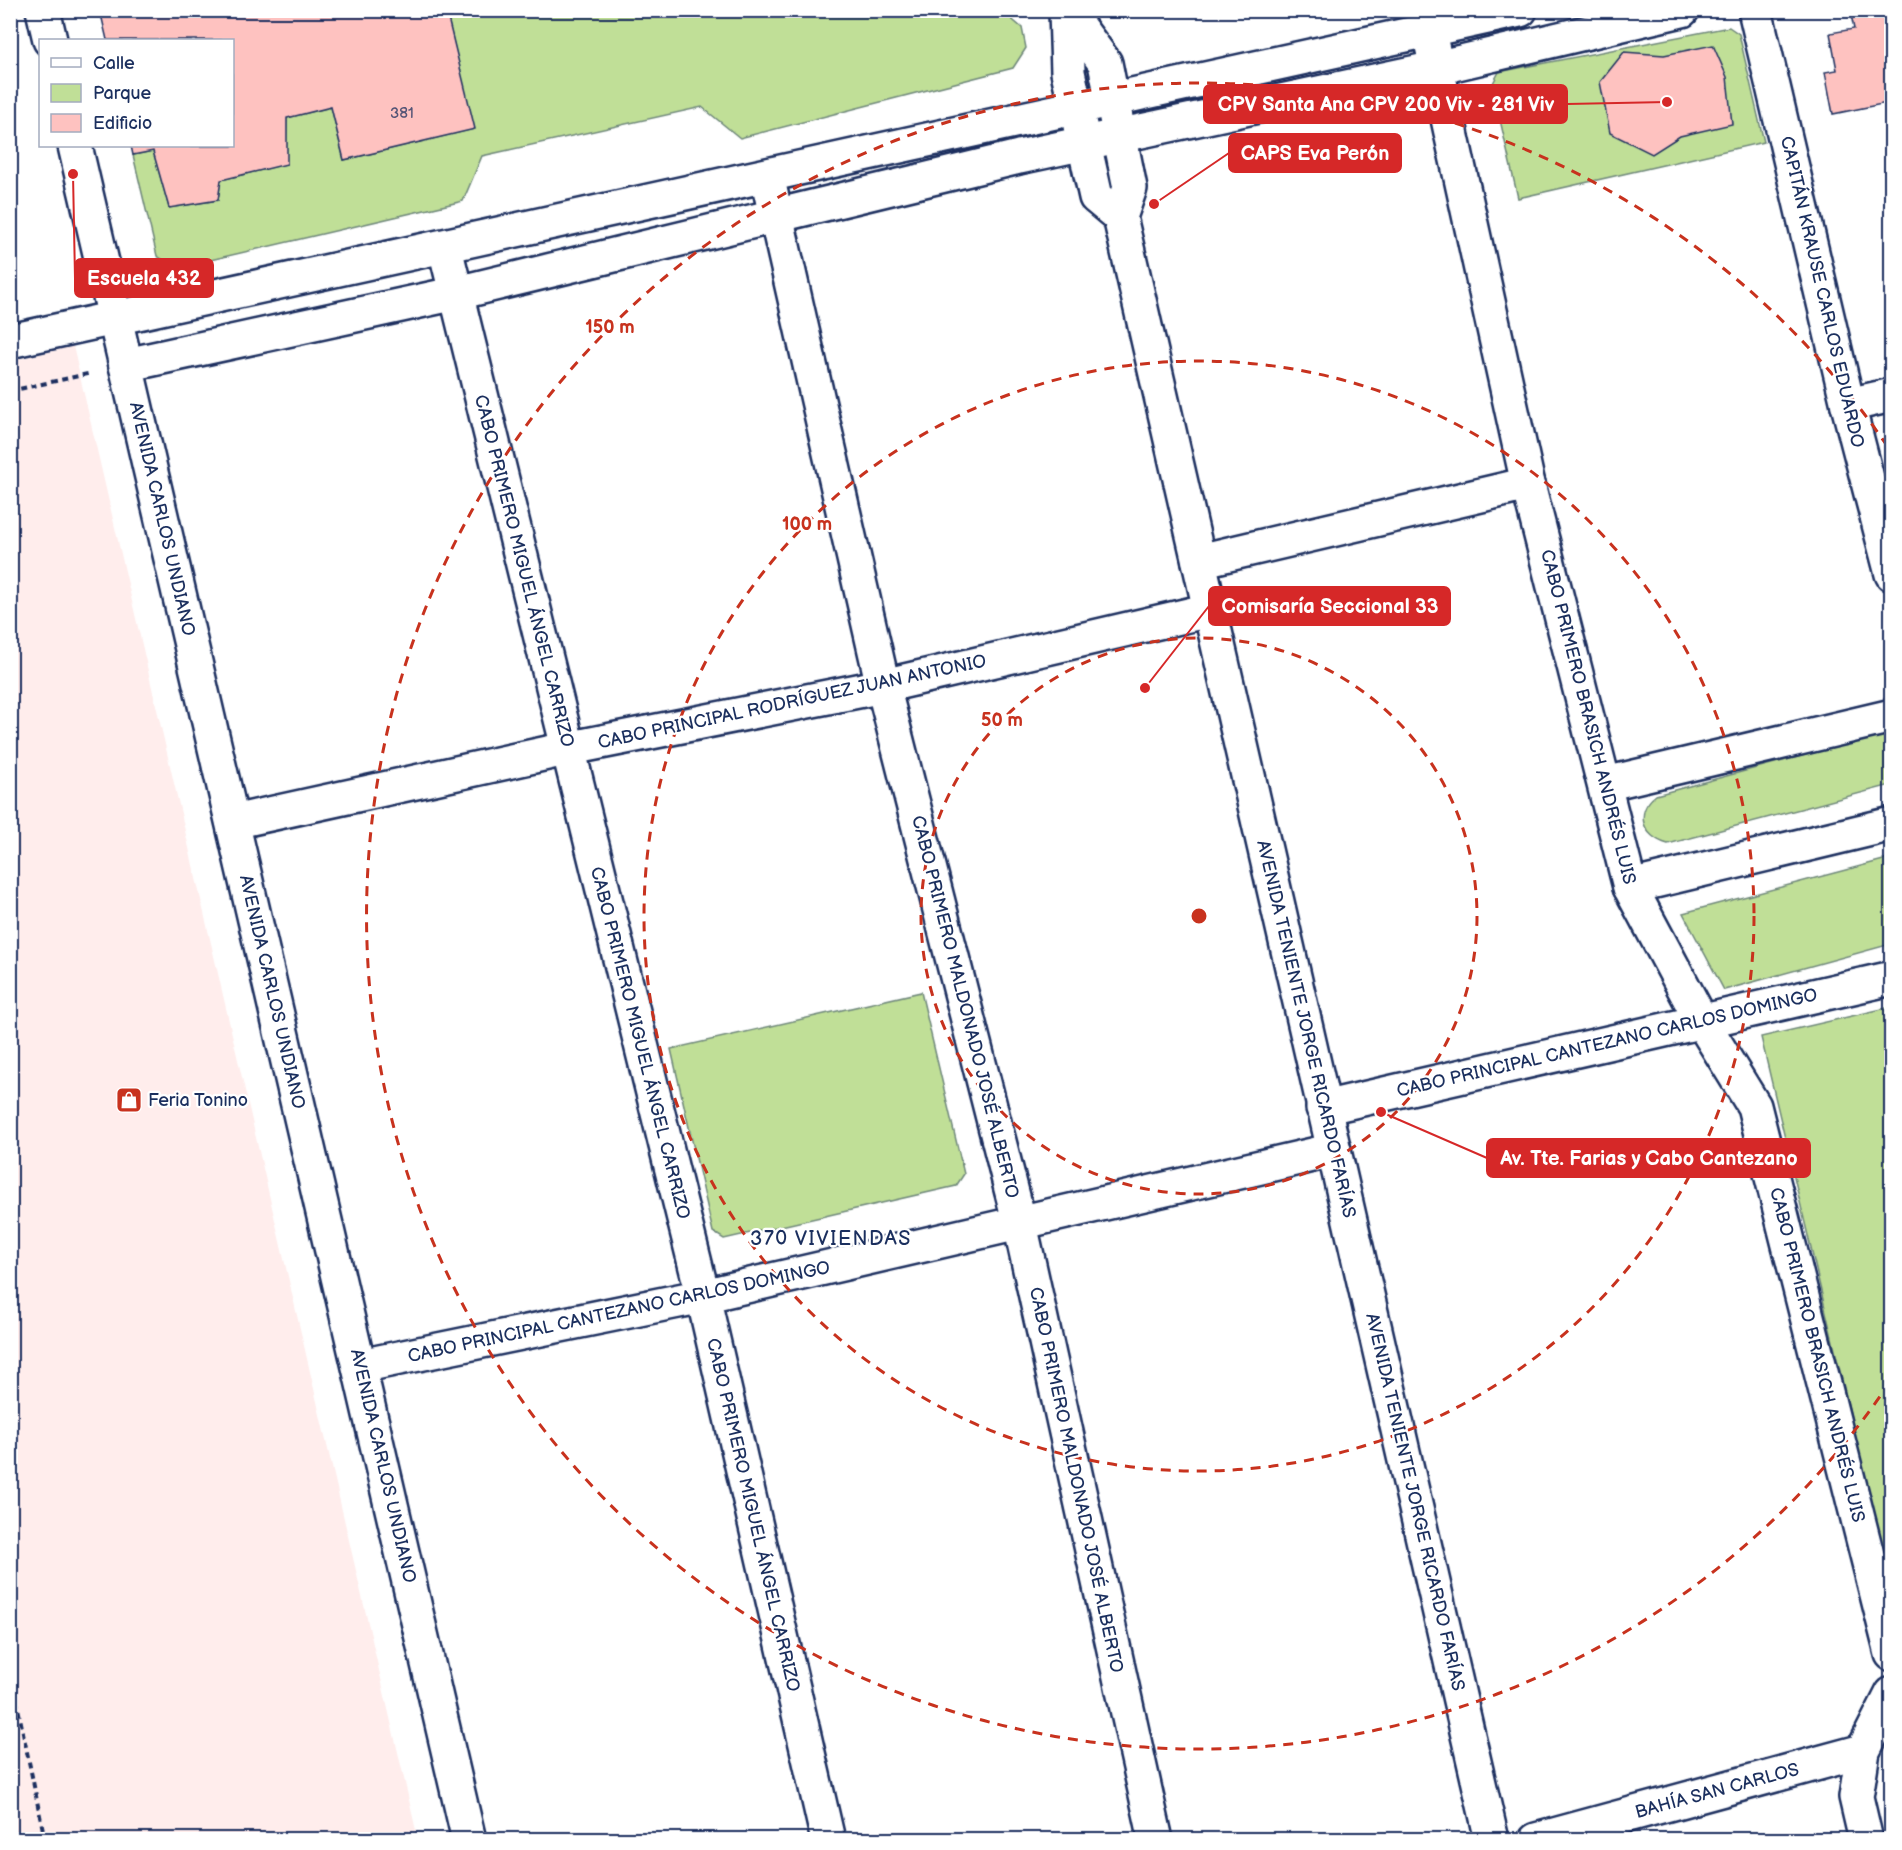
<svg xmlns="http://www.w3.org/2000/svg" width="1902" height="1850" font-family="'Balsamiq Sans',sans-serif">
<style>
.built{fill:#ffedec}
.green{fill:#c0df97;stroke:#6e877a;stroke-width:1.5}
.building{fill:#fec2c0;stroke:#1b2f5e;stroke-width:1.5}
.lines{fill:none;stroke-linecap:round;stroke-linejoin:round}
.minor-casing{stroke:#1b2f5e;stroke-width:38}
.path{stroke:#1b2f5e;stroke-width:4;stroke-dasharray:6 4.5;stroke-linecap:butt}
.minor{stroke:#fff;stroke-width:33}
.ring{fill:none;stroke:#c8321e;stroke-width:3;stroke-dasharray:10 8}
.labels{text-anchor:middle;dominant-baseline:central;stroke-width:4.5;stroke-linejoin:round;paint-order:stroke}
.number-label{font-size:15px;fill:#545476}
.street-label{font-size:18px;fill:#1b2f5e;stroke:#fff}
.poi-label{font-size:18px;fill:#1b2f5e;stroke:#fff;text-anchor:start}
.neighbourhood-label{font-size:20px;letter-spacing:1.5px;fill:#1b2f5e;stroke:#fff}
.centre{fill:#c8321e;stroke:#fff;stroke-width:3}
.ring-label{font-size:18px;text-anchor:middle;font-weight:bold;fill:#c8321e;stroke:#fff;stroke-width:4.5;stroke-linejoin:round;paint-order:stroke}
.leader{fill:none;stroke:#d62828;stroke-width:2}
.callout-dot{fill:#d62828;stroke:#fff;stroke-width:2}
.callout{fill:#d62828;stroke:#d62828;stroke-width:2}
.callout-label{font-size:20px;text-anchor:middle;font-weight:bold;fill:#fff}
</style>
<rect width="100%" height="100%" fill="#fff"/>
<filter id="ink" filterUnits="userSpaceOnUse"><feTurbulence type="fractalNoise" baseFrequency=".0167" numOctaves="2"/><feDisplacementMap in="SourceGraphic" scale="12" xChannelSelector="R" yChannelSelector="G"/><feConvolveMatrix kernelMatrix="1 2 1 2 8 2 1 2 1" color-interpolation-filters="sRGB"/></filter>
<g filter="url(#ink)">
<path class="built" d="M73,346L418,1839H11L10,361Z"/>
<g class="green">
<path d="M446,11H1002L1022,28L1026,48L1013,68L740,138L702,107L482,156L463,201L176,268L157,256L133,155L153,151L169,208L218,200L221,180L286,164L287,118L331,107L344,160L474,129Z"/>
<path d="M1729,27L1739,34L1764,142L1518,198L1492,85L1499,72Z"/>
<path d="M1887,733L1891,734V785L1668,844C1642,837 1634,812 1656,795Z"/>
<path d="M1891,858V944L1724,990L1683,913Z"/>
<path d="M921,992L964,1174L956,1186L724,1239L713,1232L671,1049Z"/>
<path d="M1891,1007V1587L1761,1037Z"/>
</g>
<g class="building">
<path d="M100,10H446L475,129L344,160L331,107L287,118V164L221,180L218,200L169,208L153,151L133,155L131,146H232V40H107Z"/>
<path d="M1850,10H1892V102L1833,114L1825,72L1837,70L1830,33L1854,29Z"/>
<path d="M1713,45L1727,77L1732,124L1680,136L1652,154L1610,133L1600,82L1624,52L1664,55Z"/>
</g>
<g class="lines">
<defs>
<g id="minor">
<path d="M43,10L50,40"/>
<path d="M1066,10L1105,63L1130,188L1120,217L1492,1840"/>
<path d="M1755,10L1848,405L1892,574"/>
<path d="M1066,11L1068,72L1096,197L1120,217"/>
<path d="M1429,32L1528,484L1630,887L1701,1020L1754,1106L1892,1654"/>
<path d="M75,146L469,1840"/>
<path d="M767,176L883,686L1020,1224L1156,1840"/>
<path d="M445,248L703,1296L828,1840"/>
<path d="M10,341L1520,10"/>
<path d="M126,365L457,293L1019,157L1436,68L1682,10"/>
<path d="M1848,405L1892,395"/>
<path d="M1199,561L1528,484"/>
<path d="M1605,784L1892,716"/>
<path d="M233,822L566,749L883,686L1210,610"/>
<path d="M1630,887L1892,824"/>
<path d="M1323,1108L1892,978"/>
<path d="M360,1366L703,1296L1334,1150"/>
<path d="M1536,1840L1863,1751"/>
<path d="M1866,1840L1856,1797L1863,1751L1892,1694"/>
</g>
</defs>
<use href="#minor" class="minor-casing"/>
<g class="path">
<path d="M10,391L92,373"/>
<path d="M10,1669L45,1840"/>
</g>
<use href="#minor" class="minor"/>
</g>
</g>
<g class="ring">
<circle cx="1199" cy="916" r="278"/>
<circle cx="1199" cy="916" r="555"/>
<path d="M1890 1382A833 833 0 1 1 1890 450"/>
</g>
<defs>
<symbol id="shop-square" viewBox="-11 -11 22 22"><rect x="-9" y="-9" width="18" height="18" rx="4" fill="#c8321e" stroke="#fff"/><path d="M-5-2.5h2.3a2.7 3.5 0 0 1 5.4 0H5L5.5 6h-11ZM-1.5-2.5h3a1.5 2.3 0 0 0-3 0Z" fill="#fff"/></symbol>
</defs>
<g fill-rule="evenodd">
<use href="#shop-square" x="114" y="1085" width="30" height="30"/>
</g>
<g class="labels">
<g class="number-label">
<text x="402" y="113">381</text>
</g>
<g class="street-label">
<text transform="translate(1822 292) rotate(77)">CAPITÁN KRAUSE CARLOS EDUARDO</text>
<text transform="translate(162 519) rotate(77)">AVENIDA CARLOS UNDIANO</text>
<text transform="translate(524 571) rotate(76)">CABO PRIMERO MIGUEL ÁNGEL CARRIZO</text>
<text transform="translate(792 702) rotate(-12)">CABO PRINCIPAL RODRÍGUEZ JUAN ANTONIO</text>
<text transform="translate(1588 717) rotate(76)">CABO PRIMERO BRASICH ANDRÉS LUIS</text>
<text transform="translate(272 992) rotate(77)">AVENIDA CARLOS UNDIANO</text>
<text transform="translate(965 1007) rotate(76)">CABO PRIMERO MALDONADO JOSÉ ALBERTO</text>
<text transform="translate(1306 1029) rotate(77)">AVENIDA TENIENTE JORGE RICARDO FARÍAS</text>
<text transform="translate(640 1043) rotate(76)">CABO PRIMERO MIGUEL ÁNGEL CARRIZO</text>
<text transform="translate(1607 1043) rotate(-13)">CABO PRINCIPAL CANTEZANO CARLOS DOMINGO</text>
<text transform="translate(619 1312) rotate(-12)">CABO PRINCIPAL CANTEZANO CARLOS DOMINGO</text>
<text transform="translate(1817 1355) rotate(76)">CABO PRIMERO BRASICH ANDRÉS LUIS</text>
<text transform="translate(383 1466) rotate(77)">AVENIDA CARLOS UNDIANO</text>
<text transform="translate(1076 1480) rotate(78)">CABO PRIMERO MALDONADO JOSÉ ALBERTO</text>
<text transform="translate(1415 1502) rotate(77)">AVENIDA TENIENTE JORGE RICARDO FARÍAS</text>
<text transform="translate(753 1515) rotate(77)">CABO PRIMERO MIGUEL ÁNGEL CARRIZO</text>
<text transform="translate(1717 1791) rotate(-15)">BAHÍA SAN CARLOS</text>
</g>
<g class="poi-label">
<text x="148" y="1100">Feria Tonino</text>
</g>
<g class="neighbourhood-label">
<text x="831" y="1239">370 VIVIENDAS</text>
</g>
</g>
<circle cx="1199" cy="916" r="9" class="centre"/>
<g class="ring-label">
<text x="610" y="333">150 m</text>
<text x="807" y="530">100 m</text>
<text x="1002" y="726">50 m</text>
</g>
<path class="leader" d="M1667 102L1567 104M1154 204L1229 153M73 174L75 278M1145 688L1209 606M1381 1112L1487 1158"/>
<g class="callout-dot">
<circle cx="1667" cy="102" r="6"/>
<circle cx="1154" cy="204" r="6"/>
<circle cx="73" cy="174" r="6"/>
<circle cx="1145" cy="688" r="6"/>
<circle cx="1381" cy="1112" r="6"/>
</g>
<g class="callout">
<rect x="1204" y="85" width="363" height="38" rx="6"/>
<rect x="1229" y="134" width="172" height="38" rx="6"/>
<rect x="75" y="259" width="138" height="38" rx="6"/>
<rect x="1209" y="587" width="241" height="38" rx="6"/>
<rect x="1487" y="1139" width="323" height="38" rx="6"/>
</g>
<g class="callout-label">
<text x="1386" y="111">CPV Santa Ana CPV 200 Viv - 281 Viv</text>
<text x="1315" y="160">CAPS Eva Perón</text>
<text x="144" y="285">Escuela 432</text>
<text x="1330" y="613">Comisaría Seccional 33</text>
<text x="1649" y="1165">Av. Tte. Farias y Cabo Cantezano</text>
</g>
<rect width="1902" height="1850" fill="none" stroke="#fff" stroke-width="36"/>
<rect x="18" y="18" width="1866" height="1814" fill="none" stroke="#1b2f5e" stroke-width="2" filter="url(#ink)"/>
<rect x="39" y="39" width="195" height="108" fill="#ffffff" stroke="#a4acbf" stroke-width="1.5"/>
<rect x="51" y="58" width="30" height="9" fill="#ffffff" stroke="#a4acbf" stroke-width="1.5"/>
<text x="93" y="69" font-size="18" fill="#1b2f5e">Calle</text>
<rect x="51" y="84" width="30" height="18" fill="#c0df97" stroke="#a4acbf" stroke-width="1.5"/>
<text x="93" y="99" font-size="18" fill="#1b2f5e">Parque</text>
<rect x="51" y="114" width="30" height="18" fill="#fec2c0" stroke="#a4acbf" stroke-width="1.5"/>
<text x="93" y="129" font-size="18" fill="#1b2f5e">Edificio</text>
</svg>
